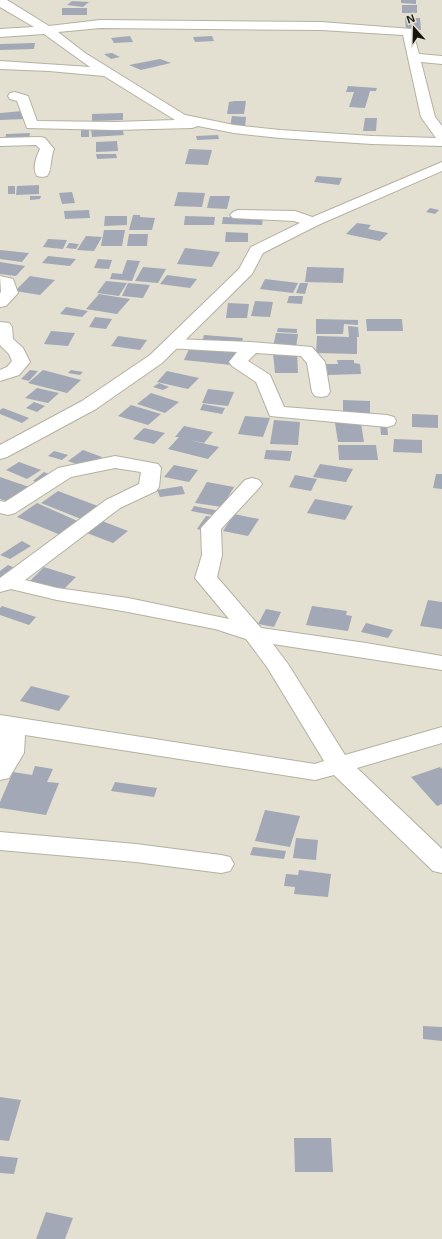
<svg xmlns="http://www.w3.org/2000/svg" width="442" height="1239" font-family="Arial,sans-serif">
<style>
.building{fill:#a2a8b5}
.lines{fill:none;stroke-linecap:round;stroke-linejoin:round}
.minor-casing{stroke:#b4b1a3;stroke-width:2}
.major-casing{stroke:#b4b1a3;stroke-width:2}
.minor{fill:#fff;fill-rule:evenodd}
.major{fill:#fff;fill-rule:evenodd}
</style>
<rect width="100%" height="100%" fill="#e3e0d1"/>
<g class="building">
<path d="M401,0H416V4L401,3Z"/>
<path d="M72,1L89,2L83,7L67,5Z"/>
<rect x="402" y="5" width="15" height="8"/>
<rect x="62" y="8" width="25" height="7"/>
<path d="M405,18H420L421,30H406Z"/>
<path d="M130,36L133,42L114,43L111,38Z"/>
<path d="M212,36L214,41L195,42L193,37Z"/>
<path d="M35,43L34,49L0,50V44Z"/>
<path d="M112,53L120,57L111,59L104,54Z"/>
<path d="M160,59L171,63L141,70L129,65Z"/>
<path d="M348,86L377,88L376,91H370L365,108L349,107L354,92H346Z"/>
<path d="M235,101H246L244,114H227L229,102Z"/>
<path d="M23,111L25,119L0,120V113Z"/>
<path d="M123,113V120L92,121V114Z"/>
<path d="M232,116L246,117L245,128L230,126Z"/>
<path d="M365,118H377L376,131H363Z"/>
<path d="M122,128L124,135L92,137L91,130Z"/>
<rect x="81" y="130" width="8" height="7"/>
<path d="M30,133L29,140L5,141L6,134Z"/>
<path d="M218,135L219,139L197,140L196,136Z"/>
<path d="M117,141L118,151L96,152V142Z"/>
<path d="M189,149L212,150L208,165L185,164Z"/>
<path d="M96,154H116L117,158L97,159Z"/>
<path d="M317,176L342,178L339,185L314,182Z"/>
<path d="M39,185V194L16,195L17,186Z"/>
<rect x="8" y="186" width="7" height="8"/>
<path d="M72,192L75,203L62,204L59,193Z"/>
<path d="M178,192L205,193L202,207L174,206Z"/>
<path d="M30,196H41L40,199L30,200Z"/>
<path d="M210,196H230L227,209L207,208Z"/>
<path d="M430,208L439,210L435,214L426,212Z"/>
<path d="M89,210L90,218L65,219L64,211Z"/>
<path d="M133,215H140V217L155,218L152,230H129Z"/>
<path d="M105,216H127V225L104,226Z"/>
<path d="M185,216L215,217L214,225H184Z"/>
<path d="M223,217L263,218L262,225L222,224Z"/>
<path d="M357,223L371,225L368,229L388,233L380,241L346,234Z"/>
<path d="M104,230H125L122,246H101Z"/>
<path d="M226,232L248,233V242H225Z"/>
<path d="M129,234H148L147,246H127Z"/>
<path d="M86,236L102,237L94,251L77,250Z"/>
<path d="M48,239L67,240L63,249L43,247Z"/>
<path d="M69,243L79,244L76,249L66,248Z"/>
<path d="M185,248L220,252L212,267L177,264Z"/>
<path d="M0,250L29,253L22,262L0,259Z"/>
<path d="M48,256L76,259L70,266L42,263Z"/>
<path d="M98,259L112,260L109,269L94,268Z"/>
<path d="M127,260L140,261L132,281L110,279L112,273L122,274Z"/>
<path d="M0,262L25,266L16,276L0,274Z"/>
<path d="M143,267L166,269L158,283L135,281Z"/>
<path d="M307,267L344,268L343,283L305,282Z"/>
<path d="M167,275L197,279L190,288L160,284Z"/>
<path d="M30,276L55,280L40,295L15,291Z"/>
<path d="M265,279L298,283L293,293L260,289Z"/>
<path d="M106,281L127,283L119,296L97,293Z"/>
<path d="M128,283L150,285L143,298L122,296Z"/>
<path d="M300,283H308L305,294L296,293Z"/>
<path d="M99,294L130,299L117,314L86,309Z"/>
<path d="M289,296H303L302,304L287,303Z"/>
<path d="M255,301L273,302L270,317L251,316Z"/>
<path d="M228,303L249,304L247,318H226Z"/>
<path d="M66,307L88,311L82,317L60,314Z"/>
<path d="M95,317L112,319L106,329L89,327Z"/>
<path d="M316,319L358,320V325L344,324L343,334H316Z"/>
<path d="M366,319H402L403,331H367Z"/>
<path d="M348,326L358,327L359,337H357V354L316,353L317,336L349,337Z"/>
<path d="M278,328L297,329V333L277,332Z"/>
<path d="M51,331L75,333L68,346L44,344Z"/>
<path d="M276,333L298,334L296,348L273,347Z"/>
<path d="M204,335L243,338L241,345L202,342Z"/>
<path d="M118,336L147,340L140,350L111,346Z"/>
<path d="M190,347L236,352L231,365L184,360Z"/>
<path d="M273,353H297L298,373H275Z"/>
<path d="M337,360H354V363L360,364L361,374L328,375L326,364H338Z"/>
<path d="M30,370L38,371L29,381L21,379Z"/>
<path d="M43,370L81,380L67,393L28,383Z"/>
<path d="M71,370L83,372L80,375L68,373Z"/>
<path d="M167,371L199,378L188,389L157,382Z"/>
<path d="M159,383L169,387L163,390L153,387Z"/>
<path d="M37,388L59,393L48,403L25,398Z"/>
<path d="M208,389L234,392L228,406L202,403Z"/>
<path d="M151,393L179,402L165,413L137,404Z"/>
<path d="M343,400L370,401V416H343Z"/>
<path d="M34,402L45,406L37,412L26,408Z"/>
<path d="M203,404L225,408L222,414L200,410Z"/>
<path d="M131,405L161,414L148,425L118,416Z"/>
<path d="M3,408L29,418L22,423L0,414V410Z"/>
<path d="M412,414L438,415V428L412,427Z"/>
<path d="M245,416L270,418L263,437L238,434Z"/>
<path d="M274,420L300,422L298,445L270,444Z"/>
<path d="M335,423H361L364,442H338Z"/>
<path d="M380,424H387L388,435H381Z"/>
<path d="M184,426L213,432L204,443L189,440L219,447L208,459L168,449L179,437H175Z"/>
<path d="M144,428L165,433L154,444L133,439Z"/>
<path d="M394,439L422,440V453L393,452Z"/>
<path d="M338,445H376L378,460H339Z"/>
<path d="M83,450L102,457L87,468L68,461Z"/>
<path d="M266,450L292,451L290,461L264,459Z"/>
<path d="M54,451L68,455L62,460L48,456Z"/>
<path d="M19,462L41,470L27,479L6,470Z"/>
<path d="M320,464L353,469L346,482L313,477Z"/>
<path d="M174,465L198,470L189,482L164,477Z"/>
<path d="M44,472L54,476L43,484L33,481Z"/>
<path d="M436,474H442V489L433,488Z"/>
<path d="M295,475L317,479L311,491L289,487Z"/>
<path d="M0,477L35,489L15,504L0,499Z"/>
<path d="M207,482L234,487L222,507L195,503Z"/>
<path d="M182,486L185,494L160,497L157,490Z"/>
<path d="M58,491L103,508L86,521L41,503Z"/>
<path d="M315,499L353,506L345,520L307,513Z"/>
<path d="M37,503L82,523L63,536L17,517Z"/>
<path d="M194,506L220,511L217,516L191,511Z"/>
<path d="M234,514L259,519L248,536L223,531Z"/>
<path d="M206,516L215,517L206,531L197,529Z"/>
<path d="M102,521L128,531L113,543L87,533Z"/>
<path d="M22,541L31,546L10,559L0,555Z"/>
<path d="M8,565L15,568L0,579V571Z"/>
<path d="M44,567L76,577L63,590L30,581Z"/>
<path d="M428,600L442,602V629L420,626Z"/>
<path d="M2,606L36,617L29,625L0,615V608Z"/>
<path d="M312,606L347,611L346,615L352,616L348,631L306,625Z"/>
<path d="M266,609L281,612L274,627L258,624Z"/>
<path d="M366,623L393,630L388,638L361,632Z"/>
<path d="M31,686L70,696L59,711L20,701Z"/>
<path d="M35,766L53,769L47,782L59,783L46,815L0,808V802L13,772L32,775Z"/>
<path d="M440,767L442,769V804L437,806L411,777Z"/>
<path d="M115,782L157,788L154,797L111,791Z"/>
<path d="M265,810L300,816L290,847L255,841Z"/>
<path d="M296,838L318,840L316,860L293,858Z"/>
<path d="M253,847L286,851L284,859L250,855Z"/>
<path d="M299,870L331,874L328,897L294,894L295,887L284,886L286,874L298,875Z"/>
<path d="M423,1026L442,1027V1041L423,1039Z"/>
<path d="M0,1097L21,1100L9,1141L0,1140Z"/>
<path d="M294,1138H331L333,1172H295Z"/>
<path d="M0,1156L18,1158L14,1174L0,1173Z"/>
<path d="M46,1212L73,1218L65,1239H36Z"/>
</g>
<g class="lines">
<defs>
<g id="minor">
<path d="M0,0H7L49,26L100,20L321,22L412,29L419,54L442,56V64L421,62L435,117L442,126V146L372,144L280,138L234,133L198,126L192,128L115,130L27,128L17,101L10,99L8,96L10,93L15,92L28,96L37,121L115,122L175,120L104,76L49,71L0,69V61L90,67L44,34L0,37V29L34,27L0,7ZM100,28L321,30L403,35L421,117L436,138L372,136L280,130L234,125L185,115L85,53L58,32Z"/>
<path d="M40,137L45,138L54,149C50,158 52,170 47,176L42,177L37,176C32,169 36,157 40,149L36,145L0,146V138Z"/>
<path d="M238,210L295,211L318,219L321,222L318,225L313,227L294,221L233,218L230,215L233,212Z"/>
<path d="M0,276L13,279L18,293L6,306L0,307V293L1,292Z"/>
<path d="M0,322L9,323L12,327L13,339L23,348L30,362L19,375L0,381V370L7,367L12,361L9,354L0,345Z"/>
<path d="M173,339L251,342L312,347L325,362L330,392L327,396L321,397L315,396L312,392L307,363L301,356L256,353L248,361L270,375L284,407L387,415L394,417L396,421L394,425L387,427L270,416L256,382L232,366L229,362L237,352L167,348L164,344L167,340Z"/>
<path d="M115,456L158,464L161,468L159,487L156,491L120,508L25,580L57,588L128,598L229,619L195,578L202,555L201,528L245,480L252,478L259,480L262,484L259,488L221,529L222,555L217,577L261,628L366,643L442,656V670L273,644L288,664L345,755L442,727V743L357,768L442,849V873L433,871L334,775L315,780L25,735L24,753L9,778L0,780V715L315,764L324,761L267,667L246,639L215,629L128,612L57,600L11,589L0,592V578L106,500L139,484L141,472L115,468L71,477L15,513L8,515L0,513V501L5,502L58,468Z"/>
<path d="M0,832L136,844L221,855L230,857L234,864L230,871L221,873L136,862L0,850Z"/>
</g>
<path id="major" d="M442,162V171L318,225L263,253L252,274L162,363L96,409L7,457L0,459V445L82,401L150,355L239,269L251,247L308,219Z"/>
</defs>
<use href="#minor" class="minor-casing"/>
<use href="#major" class="major-casing"/>
<use href="#minor" class="minor"/>
<use href="#major" class="major"/>
</g>
<g transform="translate(414 28) rotate(340)" stroke="#e3e0d1" stroke-width="3" paint-order="stroke">
<path d="M0-3L7 15L0 10L-7 15Z" fill="#161510"/>
<text y="-6" font-size="11" font-weight="bold" text-anchor="middle" fill="#161510">N</text>
</g>
</svg>
